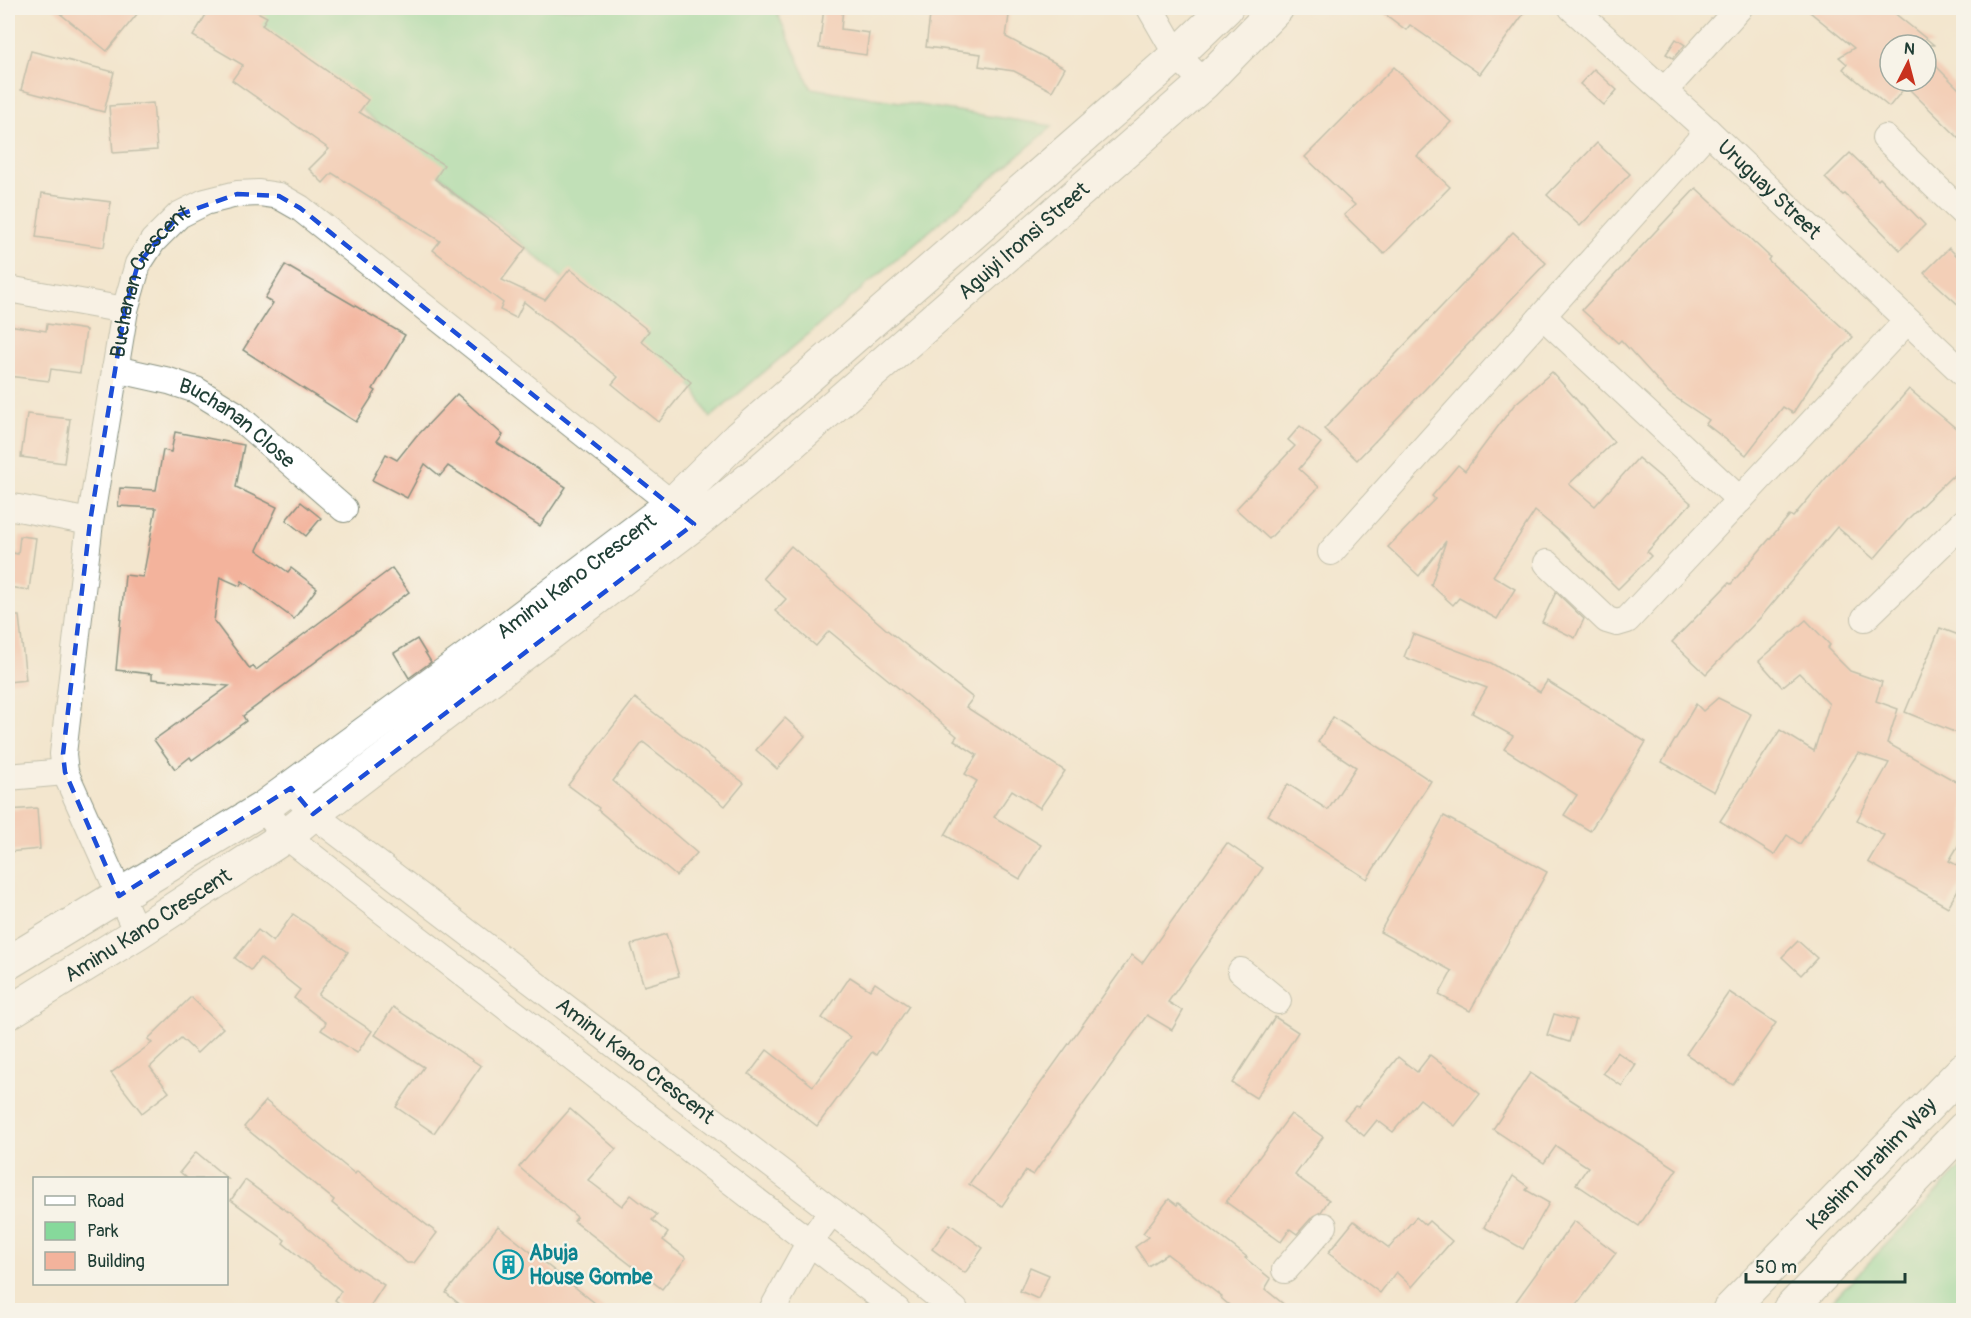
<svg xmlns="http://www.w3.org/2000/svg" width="1971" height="1318" font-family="Pangolin,sans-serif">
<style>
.green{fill:#86d99b;stroke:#528b68;stroke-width:1.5}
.building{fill:#f3b39c}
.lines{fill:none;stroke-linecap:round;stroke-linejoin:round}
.minor-casing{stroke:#899281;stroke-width:28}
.major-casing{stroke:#899281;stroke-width:35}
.minor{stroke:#fff;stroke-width:26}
.major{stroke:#fff;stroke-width:33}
.marked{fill:none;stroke:#1d4ed8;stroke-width:4.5;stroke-dasharray:12 8;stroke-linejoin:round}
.labels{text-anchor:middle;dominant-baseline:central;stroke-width:4.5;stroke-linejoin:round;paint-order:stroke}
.street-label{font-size:21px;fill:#1f3d34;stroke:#f7f3e8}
.culture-label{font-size:21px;font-weight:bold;fill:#0d838f;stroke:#f7f3e8;text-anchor:start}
</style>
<rect width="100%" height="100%" fill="#f7f3e8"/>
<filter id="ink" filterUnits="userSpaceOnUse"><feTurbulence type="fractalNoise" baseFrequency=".0167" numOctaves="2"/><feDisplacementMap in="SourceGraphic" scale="12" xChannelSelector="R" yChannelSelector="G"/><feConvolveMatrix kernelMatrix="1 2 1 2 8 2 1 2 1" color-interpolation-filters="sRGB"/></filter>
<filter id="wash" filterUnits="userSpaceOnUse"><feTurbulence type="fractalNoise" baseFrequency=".008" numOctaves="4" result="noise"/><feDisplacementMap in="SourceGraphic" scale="24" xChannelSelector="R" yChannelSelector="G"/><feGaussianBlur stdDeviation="1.35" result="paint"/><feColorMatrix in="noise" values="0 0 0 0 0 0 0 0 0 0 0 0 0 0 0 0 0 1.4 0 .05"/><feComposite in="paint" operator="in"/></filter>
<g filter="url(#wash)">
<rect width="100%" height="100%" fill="#f3e6ce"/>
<g class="green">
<path d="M241,8H775L811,88L1053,126L710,418L694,389Z"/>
<path d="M1963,1165V1310H1823Z"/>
</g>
<g id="blocks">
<g class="building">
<path d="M53,8H142L107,51Z"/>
<path d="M210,8H250L267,17L262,25L368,100L359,112L444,165L435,179L526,248L502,280L545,300L570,269L649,331L641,341L691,382L659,422L612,384L618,377L524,302L516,318L500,310L503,303L433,250L440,241L332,173L323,183L309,169L329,149L232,80L243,65L193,36Z"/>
<path d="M824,8H843L841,29L869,33L866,55L819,48Z"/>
<path d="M931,8H1010L1006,37L1065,68L1052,91L1014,71L979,66L981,54L926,47Z"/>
<path d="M1377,8H1528L1480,74L1410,25L1406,30Z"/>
<path d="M1805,8H1888L1934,45H1890V81H1926V56L1964,94V143L1906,86L1889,107L1843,69L1847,64L1839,57L1854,48Z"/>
<path d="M1676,39L1685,45L1673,58L1666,54Z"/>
<path d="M31,51L114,72L104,112L21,90Z"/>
<path d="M1394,67L1451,122L1417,156L1450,187L1384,254L1344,215L1355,205L1305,157Z"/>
<path d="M1594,69L1617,90L1604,105L1580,84Z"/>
<path d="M153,103L157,150L113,153L109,106Z"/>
<path d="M1597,143L1630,174L1580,226L1547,195Z"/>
<path d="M1850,153L1878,180L1880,178L1925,225L1900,250L1845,194L1843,195L1825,178Z"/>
<path d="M1696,188L1770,257L1768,260L1853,337L1819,373L1793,413L1783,407L1746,455L1706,424L1709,420L1669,393L1621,340L1618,343L1582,310Z"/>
<path d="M42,193L111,202L104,247L36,237Z"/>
<path d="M1513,232L1546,263L1357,460L1324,429Z"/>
<path d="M1949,248L1964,263V310L1924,273Z"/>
<path d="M285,265L405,335L373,389L376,391L356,422L243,350L273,303L265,298Z"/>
<path d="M47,324L86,330L80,373L51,369L49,381L8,376V325L46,331Z"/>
<path d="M1552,372L1614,442L1569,484L1595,506L1638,458L1691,503L1647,552L1651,556L1618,589L1559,531L1535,511L1493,576L1515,589L1497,619L1459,598L1453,605L1431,585L1446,541L1419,576L1388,547L1435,499L1432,496L1458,465L1465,471L1514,405Z"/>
<path d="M1909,389L1964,435V464L1952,478L1951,477L1910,517L1874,559L1837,527L1761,617L1706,674L1672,642L1729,583L1731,584L1790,515L1793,517L1836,466L1877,426Z"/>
<path d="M457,394L503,435L497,443L566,487L540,526L448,466L440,476L425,464L407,498L372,480L386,454L397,460L417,435H418Z"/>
<path d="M27,414L70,419L64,463L21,457Z"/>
<path d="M1300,426L1321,443L1299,469L1319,487L1269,539L1236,509L1295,446L1288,440Z"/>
<path d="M175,432L244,445L236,487L277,507L257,550L288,572L291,568L317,588L294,619L242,581L240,586L220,577L214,621L250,669L253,666L256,670L392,568L409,592L243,716L246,721L192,760L190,757L175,769L154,740L229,686L152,679V674L116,670L125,575L143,577L156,508L118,506L120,488L156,490L163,450L171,452Z"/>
<path d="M301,502L321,518L306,536L286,520Z"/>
<path d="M20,536L36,538L29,590L8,587V552L18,554Z"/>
<path d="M791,546L887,630L973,698L966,707L1065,771L1040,808L1012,790L994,817L1041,845L1020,879L945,835L977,781L965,774L977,755L954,740L957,736L829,631L816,646L775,611L786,599L763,578Z"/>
<path d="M1556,592L1584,619L1575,638L1542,622Z"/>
<path d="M8,616H19L26,680L8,682Z"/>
<path d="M1806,620L1830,645L1827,648L1850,671L1882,682L1876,701L1898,709L1887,743L1964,786V836L1949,861L1964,869V879L1948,907L1868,862L1884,835L1857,820L1889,763L1858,753L1800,844L1787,835L1774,855L1720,821L1780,730L1814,751L1829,704L1799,673L1782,687L1759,661Z"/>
<path d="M1940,628L1964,637V736L1905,712Z"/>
<path d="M1413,634L1491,663L1540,692L1547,681L1646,742L1590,831L1564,815L1577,795L1504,749L1513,736L1472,713L1487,688L1404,657Z"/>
<path d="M417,639L431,662L409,678L394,653Z"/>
<path d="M635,698L744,783L725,806L643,742L613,781L697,853L676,876L598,810L599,808L568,785Z"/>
<path d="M1718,698L1751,714L1714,792L1662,762L1696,704L1703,711Z"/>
<path d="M1333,717L1431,781L1367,879L1268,815L1288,784L1328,810L1356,767L1318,742Z"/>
<path d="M785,718L805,736L777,769L756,750Z"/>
<path d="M37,808L40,849L8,852V810Z"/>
<path d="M1444,816L1547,872L1470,1011L1439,995L1452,971L1380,932Z"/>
<path d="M1227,843L1263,868L1168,1002L1183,1011L1172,1030L1147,1015L1033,1175L1026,1171L1002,1206L969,1184L1132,955L1142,963Z"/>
<path d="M293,914L348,952L318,995L372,1031L357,1053L321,1030L326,1023L294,998L300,990L260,958L251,970L235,958L258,930L273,942Z"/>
<path d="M666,934L679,976L644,986L631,945Z"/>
<path d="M1798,941L1817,958L1801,975L1782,957Z"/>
<path d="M850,977L870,990L875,983L909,1006L876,1055L872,1052L817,1126L749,1074L767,1050L813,1086L850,1037L822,1018Z"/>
<path d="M1729,992L1776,1023L1733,1085L1686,1054Z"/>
<path d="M191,997L223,1028L197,1053L181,1038L150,1067L169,1092L142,1113L111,1073L152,1043L148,1039Z"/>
<path d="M393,1007L481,1066L434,1133L396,1107L424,1067L375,1035Z"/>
<path d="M1554,1014L1576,1020L1569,1042L1547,1035Z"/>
<path d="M1275,1017L1298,1032L1256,1098L1232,1083Z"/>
<path d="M1617,1052L1636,1065L1622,1086L1603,1073Z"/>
<path d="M1430,1055L1480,1094L1455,1126L1420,1099L1393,1132L1377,1120L1364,1136L1344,1119L1355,1106L1358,1107L1398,1057L1417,1072Z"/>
<path d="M1530,1073L1677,1169L1639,1226L1576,1184L1588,1167L1556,1146L1544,1163L1493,1129Z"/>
<path d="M266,1101L355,1174L357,1171L437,1233L414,1263H407L332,1203L334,1200L244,1127Z"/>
<path d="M570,1109L616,1149L588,1180L622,1206L631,1195L657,1215L652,1220L668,1233L663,1240L686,1258L662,1289L574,1221L577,1217L519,1167Z"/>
<path d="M1291,1114L1323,1137L1295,1175L1329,1200L1321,1212L1313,1216L1297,1234L1290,1229L1281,1242L1226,1202Z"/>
<path d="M196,1152L228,1179H188L180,1172Z"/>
<path d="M1513,1176L1528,1187L1526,1190L1549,1203L1523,1249L1484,1227Z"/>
<path d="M245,1180L291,1214L357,1270L358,1268L384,1285L367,1311H350L335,1300L341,1291L283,1243L285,1240L231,1200Z"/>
<path d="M1169,1199L1177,1205L1178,1203L1247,1257L1245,1258L1271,1279L1265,1289L1292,1311H1236L1221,1298L1222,1297L1167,1254L1148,1266L1135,1247L1149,1237L1143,1233Z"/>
<path d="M1416,1217L1425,1225L1429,1221L1452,1241L1412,1287L1396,1272L1380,1293L1328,1253L1354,1221L1389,1248Z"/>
<path d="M1574,1221L1616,1253L1572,1311H1509Z"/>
<path d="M950,1224L983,1248L965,1273L932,1249Z"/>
<path d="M498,1226L605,1311H468L446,1293Z"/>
<path d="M1030,1267L1049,1275L1038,1299L1020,1291Z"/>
</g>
</g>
</g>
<g filter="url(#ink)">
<use href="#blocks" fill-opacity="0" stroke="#899281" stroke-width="1.5"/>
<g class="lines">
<defs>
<g id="minor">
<path d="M1150,8L1177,55L1204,83"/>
<path id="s1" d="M1572,8L1708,131L1964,374"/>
<path d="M1664,91L1739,8"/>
<path d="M1885,138L1964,214"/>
<path d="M8,289L125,310"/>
<path d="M1543,316L1740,500"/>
<path id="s2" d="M115,369L169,381L196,390L235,414L344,509"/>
<path d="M8,506L90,522"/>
<path d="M1331,552L1708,131"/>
<path d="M1547,563L1607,620L1617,623L1627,620L1907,321"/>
<path d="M1865,618L1964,522"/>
<path d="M8,777L65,772"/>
<path id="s3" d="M291,788L313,814L832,1211L955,1310"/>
<path d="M263,808L286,836L897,1310"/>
<path id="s4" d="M137,933L65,772L63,754L90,522L125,310L138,264L153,241L179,215L205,202L237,194L259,193L279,196L300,208L672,504L685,516"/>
<path d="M1241,971L1278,1001"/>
<path d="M1285,1270L1324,1226"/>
<path d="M772,1310L809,1243L832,1211"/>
</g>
<g id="major">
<path id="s5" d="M8,963L263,808L473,654L672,504L738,438L1177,55L1226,8"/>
<path id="s6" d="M8,1013L137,933L286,836L313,814L694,524L763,468L1204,83L1277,8"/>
<path id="s7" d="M1729,1310L1964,1069"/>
<path d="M1789,1310L1964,1128"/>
</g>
</defs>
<use href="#minor" class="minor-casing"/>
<use href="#major" class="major-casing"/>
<use href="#minor" class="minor"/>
<use href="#major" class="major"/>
</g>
</g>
<path d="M0 0H1971V1318H0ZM237,194L279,196L300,208L694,524L313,814L291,788L119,896L65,772L63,754L90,522L125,310L138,264L179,215Z" fill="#f3e6ce" fill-opacity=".55" fill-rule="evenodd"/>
<path class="marked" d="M237,194L279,196L300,208L694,524L313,814L291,788L119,896L65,772L63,754L90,522L125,310L138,264L179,215Z"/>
<defs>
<symbol id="building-ring" viewBox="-11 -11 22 22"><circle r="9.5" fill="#f7f3e8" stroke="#0f9aa8" stroke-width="1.5"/><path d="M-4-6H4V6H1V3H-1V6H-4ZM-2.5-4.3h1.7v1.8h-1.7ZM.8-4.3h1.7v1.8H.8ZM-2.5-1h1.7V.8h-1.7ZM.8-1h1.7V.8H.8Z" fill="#0f9aa8"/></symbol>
</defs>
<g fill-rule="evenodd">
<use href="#building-ring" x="492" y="1248" width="33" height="33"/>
</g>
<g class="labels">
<g class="street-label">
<text stroke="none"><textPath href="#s1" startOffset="268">Uruguay Street</textPath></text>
<text stroke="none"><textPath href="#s6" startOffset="1278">Aguiyi Ironsi Street</textPath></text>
<text stroke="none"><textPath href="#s4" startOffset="680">Buchanan Crescent</textPath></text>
<text stroke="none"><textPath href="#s2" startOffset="136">Buchanan Close</textPath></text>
<text stroke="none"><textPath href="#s5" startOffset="688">Aminu Kano Crescent</textPath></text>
<text stroke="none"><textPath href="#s6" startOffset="165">Aminu Kano Crescent</textPath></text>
<text stroke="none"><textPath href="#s3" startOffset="440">Aminu Kano Crescent</textPath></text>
<text stroke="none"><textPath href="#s7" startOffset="204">Kashim Ibrahim Way</textPath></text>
</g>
<g class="culture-label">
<text x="529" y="1253">Abuja<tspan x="529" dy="24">House Gombe</tspan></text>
</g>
</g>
<rect width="1971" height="1318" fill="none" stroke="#f7f3e8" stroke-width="30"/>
<rect x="33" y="1177" width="195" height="108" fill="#f7f3e8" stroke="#a1aaa0" stroke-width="1.5"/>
<rect x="45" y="1196" width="30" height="9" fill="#ffffff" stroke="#a1aaa0" stroke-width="1.5"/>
<text x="87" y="1207" font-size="18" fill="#1f3d34">Road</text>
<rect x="45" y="1222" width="30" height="18" fill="#86d99b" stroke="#a1aaa0" stroke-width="1.5"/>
<text x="87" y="1237" font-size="18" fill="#1f3d34">Park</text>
<rect x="45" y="1252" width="30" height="18" fill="#f3b39c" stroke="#a1aaa0" stroke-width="1.5"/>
<text x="87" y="1267" font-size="18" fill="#1f3d34">Building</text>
<g transform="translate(1908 63) rotate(6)"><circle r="28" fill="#f7f3e8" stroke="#a1aaa0" stroke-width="1.5"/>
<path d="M0-4.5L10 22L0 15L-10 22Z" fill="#c8321e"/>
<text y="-9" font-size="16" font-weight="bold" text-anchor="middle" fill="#1f3d34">N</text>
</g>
<path d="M1746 1273v9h159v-9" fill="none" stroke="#1f3d34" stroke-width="3"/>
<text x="1755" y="1273" font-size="18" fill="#1f3d34" stroke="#f7f3e8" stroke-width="4.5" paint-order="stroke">50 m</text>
</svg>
